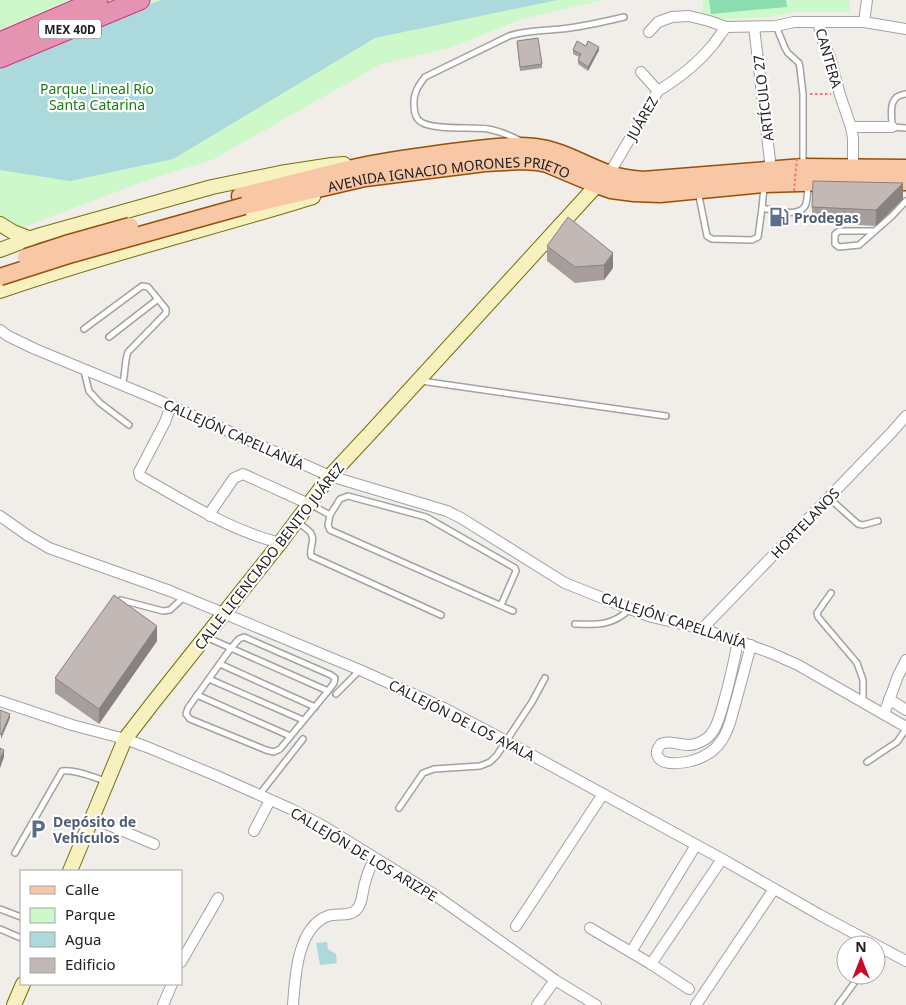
<svg xmlns="http://www.w3.org/2000/svg" width="906" height="1005" font-family="'Noto Sans',sans-serif">
<style>
.park{fill:#cdf8c9}
.pitch{fill:#8bdcaf}
.water{fill:#abd9dc}
.lines{fill:none;stroke-linecap:round;stroke-linejoin:round}
.lane-casing{stroke:#a2a2a2;stroke-width:8}
.street-casing{stroke:#a2a2a2;stroke-width:12}
.secondary-casing{stroke:#76700a;stroke-width:16}
.primary-casing{stroke:#975007;stroke-width:19}
.highway-casing{stroke:#d43084;stroke-width:21}
.path{stroke:#f4767e;stroke-width:2;stroke-dasharray:2.5 2.5;stroke-linecap:butt}
.lane{stroke:#fff;stroke-width:5}
.street{stroke:#fff;stroke-width:10}
.secondary{stroke:#f7f1c0;stroke-width:14}
.primary{stroke:#f8c7a6;stroke-width:16}
.highway{stroke:#e494b0;stroke-width:19}
.primary-bridge-casing{stroke:#975007;stroke-width:19;stroke-linecap:butt}
.path-bridge{stroke:#f4767e;stroke-width:2;stroke-dasharray:2.5 2.5;stroke-linecap:butt}
.primary-bridge{stroke:#f8c7a6;stroke-width:16}
.wall{fill:#a79e9c}
.shaded-wall{fill:#88817f}
.building{fill:#c2b8b5;stroke:#88817f}
.labels{text-anchor:middle;dominant-baseline:central;stroke-width:4.5;stroke-linejoin:round;paint-order:stroke}
.shield{fill:#fff;stroke:#646464;stroke-width:1}
.shield-label{font-size:12px;font-weight:bold;fill:#212121}
.street-label{font-size:14px;fill:#212121;stroke:#fff}
.park-label{font-size:14px;fill:#1a7d11;stroke:#fff}
.service-label{font-size:14px;font-weight:bold;fill:#4e5e75;stroke:#fff;text-anchor:start}
</style>
<rect width="100%" height="100%" fill="#f1ede8"/>
<g class="park">
<path d="M0,0H603L522,19L449,48L381,64L214,159L142,182L16,230L0,235Z"/>
<path d="M703,0H850L849,12H792L769,17L725,19L702,14Z"/>
</g>
<path class="pitch" d="M709,0H786L787,7L711,14Z"/>
<g class="water">
<path d="M161,0H557L375,38L173,159L70,181L0,170V39L89,28Z"/>
<path d="M327,942L328,949L336,954L337,963L320,965L316,943Z"/>
</g>
<g class="lines">
<defs>
<g id="lane">
<path d="M776,26L785,48L788,53L799,63L800,68L803,94V166"/>
<path d="M906,94C887,96 892,113 892,127L906,128"/>
<path d="M521,141C511,136 499,131 488,129C472,127 432,130 421,122C416,119 414,112 414,105C413,94 418,86 425,77L509,36C526,30 543,31 561,29C582,27 603,22 624,17"/>
<path d="M764,187L762,208C773,210 798,218 805,206C808,201 807,192 808,186"/>
<path d="M699,196L707,236L712,239L752,240L758,237L762,208"/>
<path d="M875,231H839L835,234V244L839,247L859,245L892,216L906,201"/>
<path d="M84,329L142,286L148,287L166,309V313L128,352C124,363 126,373 122,385"/>
<path d="M109,337L158,299"/>
<path d="M84,371L89,391L100,403L129,425"/>
<path d="M421,381L666,416"/>
<path d="M829,498L858,524L863,525L878,521"/>
<path d="M310,504L330,515L340,499L348,496L426,517L515,568L516,571L501,605"/>
<path d="M330,515L328,525L330,530L513,611"/>
<path d="M298,522C307,530 315,532 312,544C311,549 310,552 311,556L441,615"/>
<path d="M831,593L817,613L818,617L857,663L863,680V702"/>
<path d="M121,600L163,611L170,610L184,597"/>
<path d="M575,624C597,625 612,626 630,609"/>
<path d="M206,637L328,691"/>
<path d="M244,637L331,675L335,678L334,683L328,691L280,749L274,752L266,750L190,719L186,714L188,708L231,648L239,639Z"/>
<path d="M220,664L315,707"/>
<path d="M209,679L303,720"/>
<path d="M336,694L360,670"/>
<path d="M197,695L290,736"/>
<path d="M867,762L897,742L906,729"/>
<path d="M259,795L303,739"/>
<path d="M399,808L423,773L434,769L480,766L490,762L497,755L532,702L545,678"/>
<path d="M15,853L62,771C74,769 93,777 105,781"/>
<path d="M0,909L21,917"/>
<path d="M0,929L21,938"/>
<path d="M838,1005L860,975"/>
</g>
<g id="street">
<path d="M818,22L823,41L830,57L840,95L851,127L853,138V167"/>
<path d="M864,22L867,0"/>
<path d="M754,27L771,169"/>
<path d="M649,32L658,22L672,17L689,16L709,21L726,27L776,26L794,22H864L906,29"/>
<path d="M641,72L658,91"/>
<path d="M851,127H892"/>
<path d="M609,174L658,91C676,80 698,63 712,46C717,40 721,33 726,27"/>
<path d="M0,330L8,336L35,349L151,397L330,476L447,511L461,518L565,583L630,609L652,617L702,629L738,641L771,653L798,665L906,727"/>
<path d="M171,406L165,422L139,472L140,476C185,501 229,530 280,543"/>
<path d="M0,516L27,535L49,548L170,591L360,670L444,708L506,741L722,859L820,915L906,961"/>
<path d="M210,516L212,510L234,478L243,474L309,504"/>
<path d="M702,629L892,432L906,416"/>
<path d="M738,641C734,662 729,684 723,705C720,714 718,726 711,734C707,739 702,742 695,744C683,748 672,739 661,744C659,747 656,749 657,754C660,767 682,763 691,761C703,758 715,751 722,740C730,729 732,714 736,701C741,682 746,664 751,645"/>
<path d="M889,699L906,710"/>
<path d="M0,701L72,725L125,739L147,747L217,776L291,809L325,827L432,893L555,980L596,1005"/>
<path d="M884,714L898,676L906,660"/>
<path d="M92,818L154,844"/>
<path d="M254,831L270,800"/>
<path d="M516,926L603,794"/>
<path d="M590,928L651,964L689,989"/>
<path d="M631,952L696,845"/>
<path d="M181,962L218,898"/>
<path d="M651,964L722,859"/>
<path d="M163,1005L172,984"/>
<path d="M293,1005C295,978 297,927 328,916C337,913 351,917 357,909C363,903 362,891 365,883C367,874 371,866 374,858"/>
<path d="M537,1005L555,980"/>
<path d="M696,1005L774,889"/>
</g>
<g id="secondary">
<path d="M0,224L13,232L31,239"/>
<path d="M0,250L37,236L212,187L280,173L332,165L344,164"/>
<path d="M0,291C103,255 209,229 313,197"/>
<path d="M70,871L125,739L152,704L280,543L330,476L372,431L597,185"/>
<path d="M14,1005L23,984"/>
</g>
<g id="primary">
<path d="M240,196C281,186 321,175 362,166C392,160 422,156 452,152C479,149 508,144 535,147C562,150 584,165 610,174C621,178 631,179 643,180L803,167L906,168"/>
<path id="s1" d="M244,206L365,178L485,163L522,161L537,162L547,164L597,185L611,190L634,193L660,194L764,184L835,182H906"/>
</g>
<g id="highway">
<path d="M0,42L98,0"/>
<path d="M0,58L140,0"/>
</g>
</defs>
<use href="#lane" class="lane-casing"/>
<use href="#street" class="street-casing"/>
<use href="#secondary" class="secondary-casing"/>
<use href="#primary" class="primary-casing"/>
<use href="#highway" class="highway-casing"/>
<path class="path" d="M810,94H831"/>
<use href="#lane" class="lane"/>
<use href="#street" class="street"/>
<use href="#secondary" class="secondary"/>
<use href="#primary" class="primary"/>
<use href="#highway" class="highway"/>
<defs>
<g id="primary-bridge">
<path d="M26,257L66,244L130,226"/>
<path d="M0,277L72,254L244,206"/>
</g>
</defs>
<use href="#primary-bridge" class="primary-bridge-casing"/>
<path class="path-bridge" d="M794,191L797,157"/>
<use href="#primary-bridge" class="primary-bridge"/>
</g>
<g class="wall">
<path d="M517,41L542,64V68L520,71Z"/>
<path d="M586,46L599,50L588,71L578,64V60L579,57L573,54V50Z"/>
<path d="M903,199L876,226L812,222V207Z"/>
<path d="M547,246L613,268L604,280L575,283L547,261Z"/>
<path d="M157,641L99,724L55,693V678Z"/>
</g>
<g class="shaded-wall">
<path d="M599,47V50L588,71V67Z"/>
<path d="M903,183V199L876,226V210Z"/>
<path d="M613,253V268L604,280V265Z"/>
<path d="M157,626V641L99,724V709Z"/>
<path d="M10,714V718L1,739V735Z"/>
<path d="M4,750V757L0,768V760Z"/>
</g>
<g class="building">
<path d="M538,38L542,64L520,67L517,41Z"/>
<path d="M577,41L586,46L588,41L599,47L588,67L578,60L581,54L573,50Z"/>
<path d="M813,181L903,183L876,210L812,207Z"/>
<path d="M568,217L613,253L604,265L575,267L547,246Z"/>
<path d="M114,595L157,626L99,709L55,678Z"/>
<path d="M0,710L10,714L1,735L0,734Z"/>
<path d="M0,748L4,750L0,760Z"/>
</g>
<defs>
<symbol id="fuel-bare" viewBox="-9 -9 18 18"><path d="M-5.5-6h7V0h2V4h1.3V-2.5L3-4.5l.8-.8L6-3V5H2.5V1h-1V6h-7ZM-4.2-4.7v3.2H.2V-4.7Z" fill="#5c6f8a" stroke="#fff" stroke-width="2.5" paint-order="stroke"/></symbol>
<symbol id="parking-bare" viewBox="-9 -9 18 18"><path d="M-3.5-5.5H1a3.5 3.5 0 0 1 0 7H-1V5.5H-3.5ZM-1-3.4V-.6H.8a1.4 1.4 0 0 0 0-2.8Z" fill="#5c6f8a" stroke="#fff" stroke-width="2.5" paint-order="stroke"/></symbol>
</defs>
<g fill-rule="evenodd">
<use href="#fuel-bare" x="765" y="203" width="28" height="28"/>
<use href="#parking-bare" x="24" y="815" width="28" height="28"/>
</g>
<g class="labels">
<rect class="shield" x="39" y="19.5" width="62" height="19" rx="4"/>
<g class="shield-label">
<text x="70" y="29">MEX 40D</text>
</g>
<g class="street-label">
<text transform="translate(829 58) rotate(74)">CANTERA</text>
<text transform="translate(763 98) rotate(-97)">ARTÍCULO 27</text>
<text transform="translate(642 118) rotate(-60)">JUÁREZ</text>
<text stroke="none"><textPath href="#s1" startOffset="209">AVENIDA IGNACIO MORONES PRIETO</textPath></text>
<text transform="translate(234 434) rotate(24)">CALLEJÓN CAPELLANÍA</text>
<text transform="translate(805 523) rotate(-46)">HORTELANOS</text>
<text transform="translate(269 556) rotate(-52)">CALLE LICENCIADO BENITO JUÁREZ</text>
<text transform="translate(674 620) rotate(18)">CALLEJÓN CAPELLANÍA</text>
<text transform="translate(462 720) rotate(27)">CALLEJÓN DE LOS AYALA</text>
<text transform="translate(364 854) rotate(31)">CALLEJÓN DE LOS ARIZPE</text>
</g>
<g class="park-label">
<text x="97" y="88">Parque Lineal Río<tspan x="97" dy="16">Santa Catarina</tspan></text>
</g>
<g class="service-label">
<text x="794" y="217">Prodegas</text>
<text x="53" y="821">Depósito de<tspan x="53" dy="16">Vehículos</tspan></text>
</g>
</g>
<rect x="20" y="870" width="162" height="115" fill="#ffffff" stroke="#a6a6a6"/>
<rect x="30" y="886" width="25" height="8" fill="#f8c7a6" stroke="#a6a6a6"/>
<text x="65" y="895" font-size="15" fill="#212121">Calle</text>
<rect x="30" y="908" width="25" height="15" fill="#cdf8c9" stroke="#a6a6a6"/>
<text x="65" y="920" font-size="15" fill="#212121">Parque</text>
<rect x="30" y="932" width="25" height="15" fill="#abd9dc" stroke="#a6a6a6"/>
<text x="65" y="945" font-size="15" fill="#212121">Agua</text>
<rect x="30" y="958" width="25" height="15" fill="#c2b8b5" stroke="#a6a6a6"/>
<text x="65" y="970" font-size="15" fill="#212121">Edificio</text>
<g transform="translate(861 960)"><circle r="24" fill="#ffffff" stroke="#a6a6a6"/>
<path d="M0-4L9 19L0 12L-9 19Z" fill="#c90929"/>
<text y="-8" font-size="14" font-weight="bold" text-anchor="middle" fill="#212121">N</text>
</g>
</svg>
